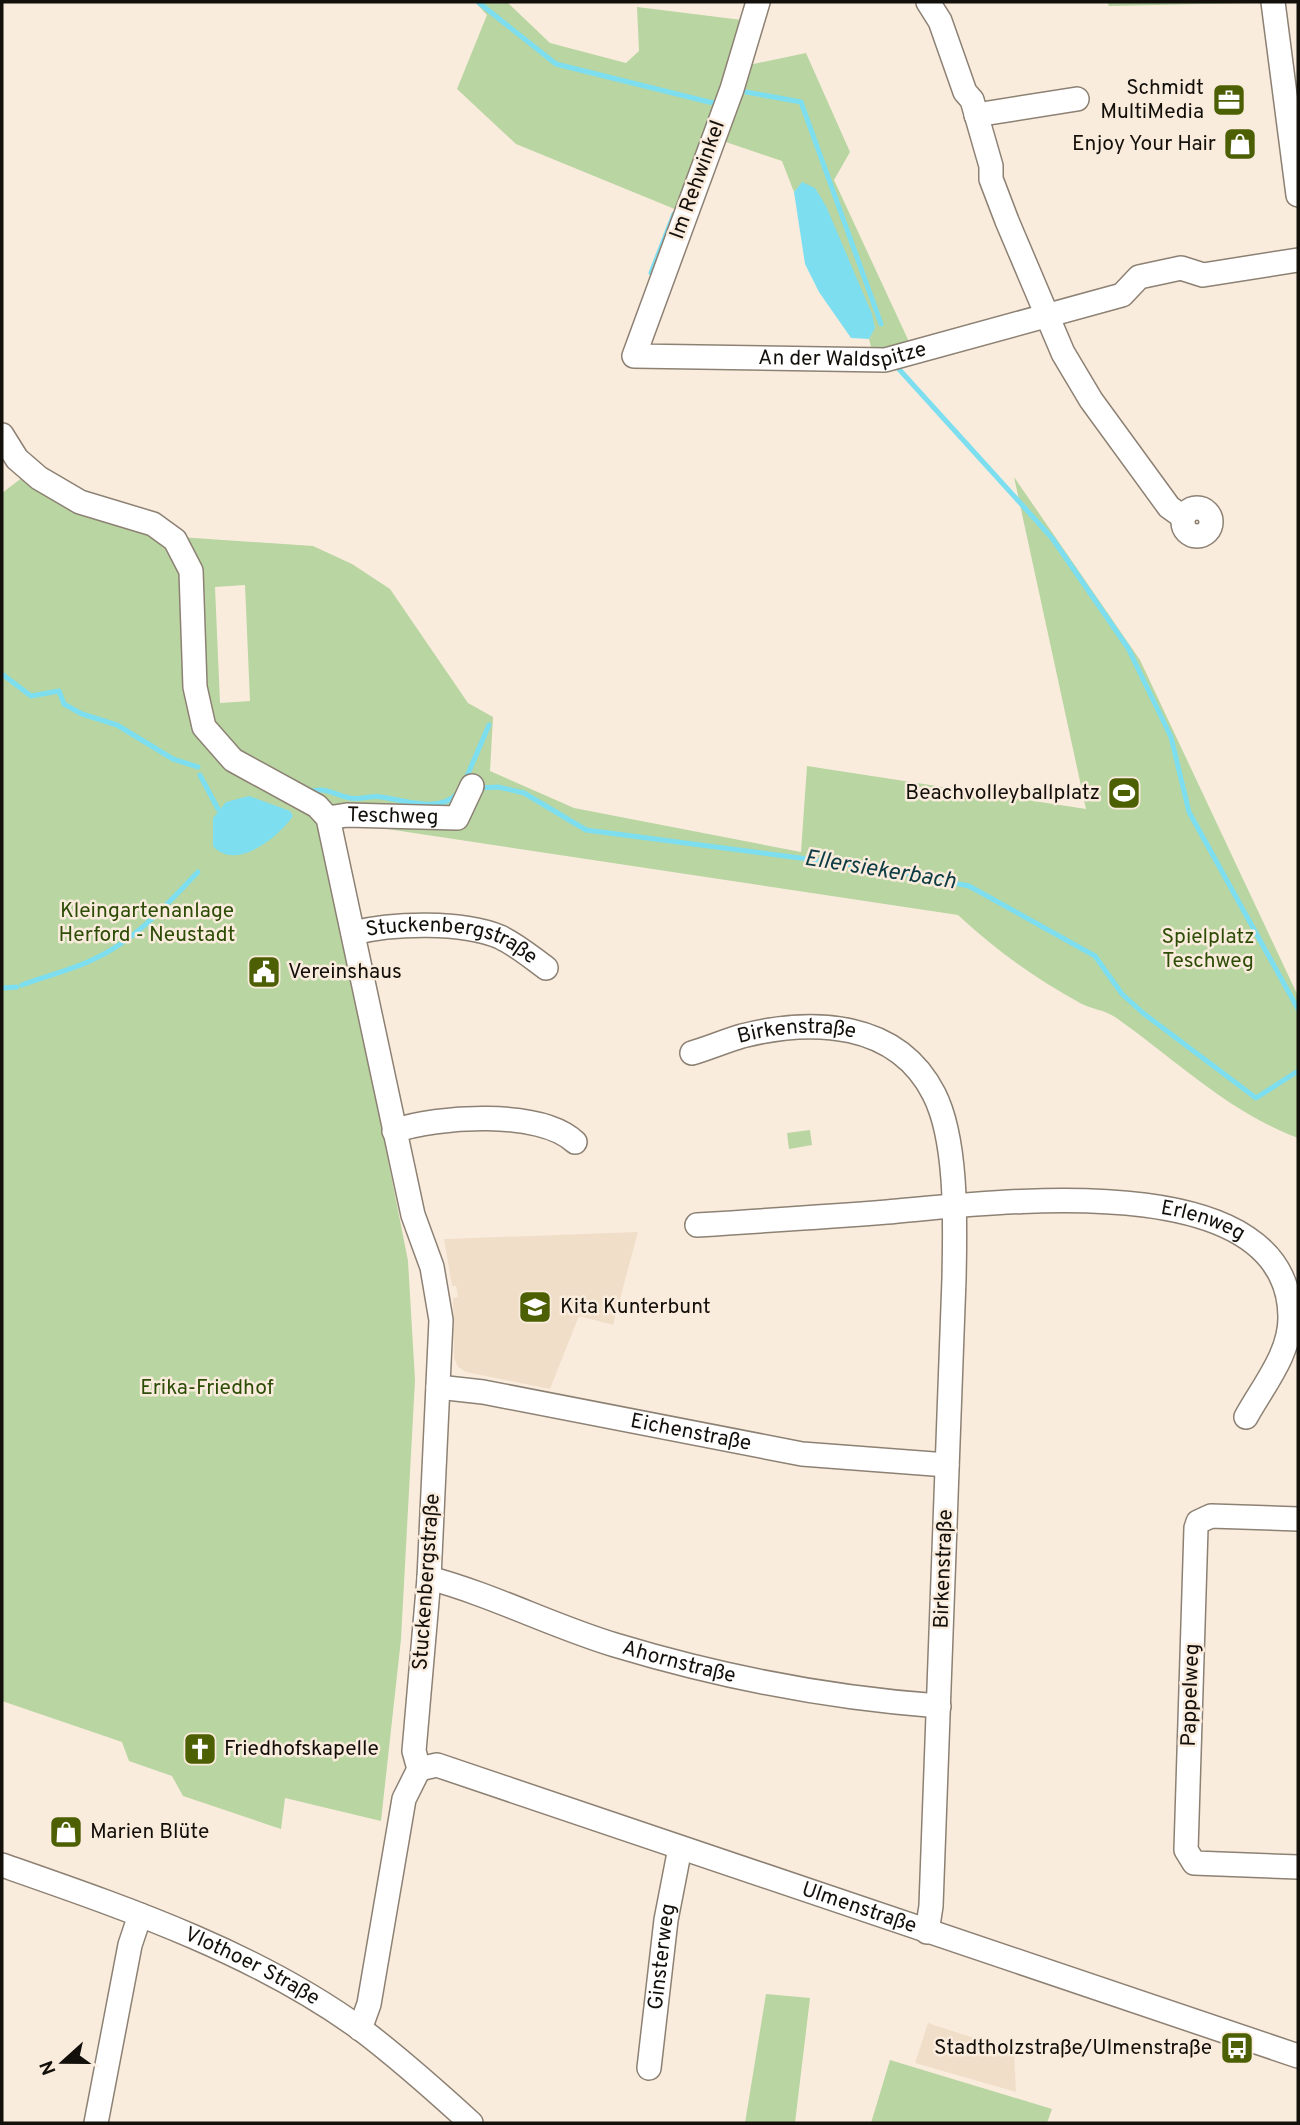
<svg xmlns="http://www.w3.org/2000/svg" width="1300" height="2125" font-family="Overpass,sans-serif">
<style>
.built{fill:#f0dec9}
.green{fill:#b8d5a2;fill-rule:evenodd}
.water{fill:#7ddef0}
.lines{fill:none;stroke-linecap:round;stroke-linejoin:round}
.stream{stroke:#7ddef0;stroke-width:5}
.minor-casing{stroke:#8d8174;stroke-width:26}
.minor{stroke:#fff;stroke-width:23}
.labels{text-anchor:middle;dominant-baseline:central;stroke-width:5;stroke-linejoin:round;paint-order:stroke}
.poi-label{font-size:21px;fill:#130f0a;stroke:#faecdd;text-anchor:end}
.street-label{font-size:21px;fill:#130f0a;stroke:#faecdd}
.park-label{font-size:21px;fill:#2d4d07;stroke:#faecdd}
.water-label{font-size:23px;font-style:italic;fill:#0c3b43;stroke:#faecdd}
</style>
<rect width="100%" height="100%" fill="#faecdd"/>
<g class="built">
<path d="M638,1232L613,1325L579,1316L550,1389L466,1372L458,1367L454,1358L453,1298L458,1297L456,1286H452L444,1239Z"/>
<path d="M928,2023L1014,2051L1016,2092L915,2063Z"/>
</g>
<g class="green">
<path d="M475,2H507L550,43L626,63L639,51L637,7L750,21L677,210L516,144L457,89L487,15Z"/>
<path d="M1107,2H1250V3L1109,6Z"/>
<path d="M806,53L850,152L834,180L911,346L872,351L869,339L875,327L802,183L794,192L782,161L720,140L749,65Z"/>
<path d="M23,477L180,537L313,546L352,564L390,589L468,703L493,717L490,771L574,808L801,852L807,766L1086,809L1014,477L1140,660L1298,996V1138C1228,1112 1175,1059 1115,1017C1105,1010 1091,1009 1080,1003C1034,978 997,951 958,915L321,819L408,1261L415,1380L401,1639L381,1821L285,1798L281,1829L183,1796L172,1776L129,1761L122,1742L2,1701V493ZM245,585L250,701L220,703L215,587Z"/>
<path d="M810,1130L812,1145L789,1149L787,1133Z"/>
<path d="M766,1994L810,1998L795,2123H745Z"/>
<path d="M890,2060L1052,2109L1047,2123H871Z"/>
</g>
<g class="water">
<path d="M802,182L815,188L826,206L872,314L875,328L869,339L851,338L819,292L805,264L794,192Z"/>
<path d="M249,796L290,811L293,816C279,837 235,872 213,846V818L226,802Z"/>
</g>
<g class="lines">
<g class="stream">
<path d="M478,2L556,64L709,102L716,103L718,97"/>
<path d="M746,92L801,102L881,324"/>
<path d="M651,273L674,214"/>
<path d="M897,367L1052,538L1128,648L1171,737L1189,812L1298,1009"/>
<path d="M2,674L31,696L59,691L64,704L82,714L117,725L173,759L198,767"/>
<path d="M200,775L218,809"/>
<path d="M467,776L489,725"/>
<path d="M478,788L498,787L524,793L586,830L884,869L969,886L1095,956L1122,994L1143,1013L1256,1098L1298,1071"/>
<path d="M309,792C327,786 333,795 350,798C361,800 371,795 382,797C406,801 440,813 458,793"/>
<path d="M22,985C46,976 72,970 94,959C136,940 166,905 198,872"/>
<path d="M2,988L17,987"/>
</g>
<defs>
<g id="minor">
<path id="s1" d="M758,2L732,89L634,356L885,360L1122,295L1139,277L1181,268L1203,275L1298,260"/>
<path d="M928,2L940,21L965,92L972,100L991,166V179L1007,221L1063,353L1091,400L1169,507L1183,517"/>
<path d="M1273,2L1298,195"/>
<path d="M976,115L1077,99"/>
<path d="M2,435L17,459L39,478L80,502L153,524L175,540L191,571L195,687L204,727L233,760L317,806L328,818L413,1215L432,1267L441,1320L429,1578L414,1751L419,1769L404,1799L369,2004L360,2029"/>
<circle cx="1197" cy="522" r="14"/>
<path id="s2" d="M328,818L347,815L457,818L472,786"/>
<path id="s3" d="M353,933C393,923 462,921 500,937C517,945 531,957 546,968"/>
<path id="s4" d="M692,1053C709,1048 725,1041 742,1036C813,1018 897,1021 934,1094C958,1141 955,1227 954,1279L931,1906L927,1932"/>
<path d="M394,1131C437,1116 540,1109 575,1142"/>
<path id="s5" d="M697,1225C760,1221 823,1217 887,1212C983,1204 1288,1161 1290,1316C1291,1353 1263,1386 1246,1417"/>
<path id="s6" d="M438,1387L483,1392L802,1454L947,1465"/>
<path d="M1298,1519L1211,1516L1198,1522L1196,1528L1186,1850L1194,1863L1298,1867"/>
<path id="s7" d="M429,1578C493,1595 552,1626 615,1645C721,1677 829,1698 939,1706"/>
<path id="s8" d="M419,1769L437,1765L1298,2056"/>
<path id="s9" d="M2,1865C125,1908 255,1952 362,2030C400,2059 436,2091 471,2123"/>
<path id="s10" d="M649,2068L666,1920L680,1848"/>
<path d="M96,2123L130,1945L140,1915"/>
</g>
</defs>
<use href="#minor" class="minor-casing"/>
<use href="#minor" class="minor"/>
</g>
<defs>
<symbol id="office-square" viewBox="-11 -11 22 22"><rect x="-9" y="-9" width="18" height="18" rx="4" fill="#4d5f03" stroke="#faecdd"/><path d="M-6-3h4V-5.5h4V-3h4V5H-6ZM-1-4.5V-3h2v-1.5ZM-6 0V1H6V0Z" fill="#fff"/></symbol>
<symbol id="shop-square" viewBox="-11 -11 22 22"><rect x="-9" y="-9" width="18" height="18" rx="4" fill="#4d5f03" stroke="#faecdd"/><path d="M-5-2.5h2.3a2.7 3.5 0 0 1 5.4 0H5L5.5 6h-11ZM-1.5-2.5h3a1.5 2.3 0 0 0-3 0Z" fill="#fff"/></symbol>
<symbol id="stadium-square" viewBox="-11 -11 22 22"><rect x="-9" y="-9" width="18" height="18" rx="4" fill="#4d5f03" stroke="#faecdd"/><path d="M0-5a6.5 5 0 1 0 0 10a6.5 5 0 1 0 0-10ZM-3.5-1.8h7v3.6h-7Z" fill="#fff"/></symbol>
<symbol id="civic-square" viewBox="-11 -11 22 22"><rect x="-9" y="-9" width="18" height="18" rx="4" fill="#4d5f03" stroke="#faecdd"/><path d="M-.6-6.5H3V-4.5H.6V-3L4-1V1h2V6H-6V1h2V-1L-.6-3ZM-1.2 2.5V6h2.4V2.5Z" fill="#fff"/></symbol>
<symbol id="school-square" viewBox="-11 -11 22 22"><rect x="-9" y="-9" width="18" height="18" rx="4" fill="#4d5f03" stroke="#faecdd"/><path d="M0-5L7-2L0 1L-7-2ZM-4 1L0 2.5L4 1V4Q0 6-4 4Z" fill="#fff"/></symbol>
<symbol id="church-square" viewBox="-11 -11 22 22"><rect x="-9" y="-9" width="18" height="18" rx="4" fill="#4d5f03" stroke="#faecdd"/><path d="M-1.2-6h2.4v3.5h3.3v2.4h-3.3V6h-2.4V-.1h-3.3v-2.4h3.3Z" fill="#fff"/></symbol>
<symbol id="bus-square" viewBox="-11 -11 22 22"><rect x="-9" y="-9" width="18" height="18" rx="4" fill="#4d5f03" stroke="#faecdd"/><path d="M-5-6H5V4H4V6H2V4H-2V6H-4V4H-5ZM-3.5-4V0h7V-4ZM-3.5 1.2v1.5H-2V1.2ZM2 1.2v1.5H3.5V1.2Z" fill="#fff"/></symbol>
</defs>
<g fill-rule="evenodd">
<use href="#office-square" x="1210" y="81" width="38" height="38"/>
<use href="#shop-square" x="1221" y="125" width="38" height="38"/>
<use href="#stadium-square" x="1105" y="774" width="38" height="38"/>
<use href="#civic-square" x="245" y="953" width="38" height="38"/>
<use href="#school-square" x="516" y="1288" width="38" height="38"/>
<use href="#church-square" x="181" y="1730" width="38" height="38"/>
<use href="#shop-square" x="47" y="1813" width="38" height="38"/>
<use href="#bus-square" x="1218" y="2029" width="38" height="38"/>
</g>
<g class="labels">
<g class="poi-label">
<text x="1204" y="88">Schmidt<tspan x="1204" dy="24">MultiMedia</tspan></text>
<text x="1216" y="144">Enjoy Your Hair</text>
<text x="1100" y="793">Beachvolleyballplatz</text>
<text x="288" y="972" text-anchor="start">Vereinshaus</text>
<text x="560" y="1307" text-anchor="start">Kita Kunterbunt</text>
<text x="224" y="1749" text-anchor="start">Friedhofskapelle</text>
<text x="90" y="1832" text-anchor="start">Marien Blüte</text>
<text x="1212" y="2048">Stadtholzstraße/Ulmenstraße</text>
</g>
<g class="street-label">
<text transform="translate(698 180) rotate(-70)">Im Rehwinkel</text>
<text stroke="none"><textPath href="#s1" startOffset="584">An der Waldspitze</textPath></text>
<text stroke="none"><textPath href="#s2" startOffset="65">Teschweg</textPath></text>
<text stroke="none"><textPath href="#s3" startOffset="102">Stuckenbergstraße</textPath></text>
<text stroke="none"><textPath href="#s4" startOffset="108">Birkenstraße</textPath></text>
<text stroke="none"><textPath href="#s5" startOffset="509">Erlenweg</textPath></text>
<text stroke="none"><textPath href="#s6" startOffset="257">Eichenstraße</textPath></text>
<text transform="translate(944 1569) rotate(-88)">Birkenstraße</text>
<text transform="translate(427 1582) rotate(-86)">Stuckenbergstraße</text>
<text stroke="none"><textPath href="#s7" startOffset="264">Ahornstraße</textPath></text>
<text transform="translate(1191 1695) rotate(-88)">Pappelweg</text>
<text stroke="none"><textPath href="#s8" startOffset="464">Ulmenstraße</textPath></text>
<text stroke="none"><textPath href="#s10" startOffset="112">Ginsterweg</textPath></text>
<text stroke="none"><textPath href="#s9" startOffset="270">Vlothoer Straße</textPath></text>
</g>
<g class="park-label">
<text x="147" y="911">Kleingartenanlage<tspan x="147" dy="24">Herford - Neustadt</tspan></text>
<text x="1208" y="937">Spielplatz<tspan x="1208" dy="24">Teschweg</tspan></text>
<text x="207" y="1388">Erika-Friedhof</text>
</g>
<g class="water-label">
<text transform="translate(880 871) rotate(9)">Ellersiekerbach</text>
</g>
</g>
<rect width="1300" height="2125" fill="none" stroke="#130f0a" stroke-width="7"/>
<g transform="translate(63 2062) rotate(249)" stroke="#faecdd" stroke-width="5" paint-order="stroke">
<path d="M0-5L12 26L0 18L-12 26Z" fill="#130f0a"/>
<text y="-10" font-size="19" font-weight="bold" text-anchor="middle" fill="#130f0a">N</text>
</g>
</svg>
